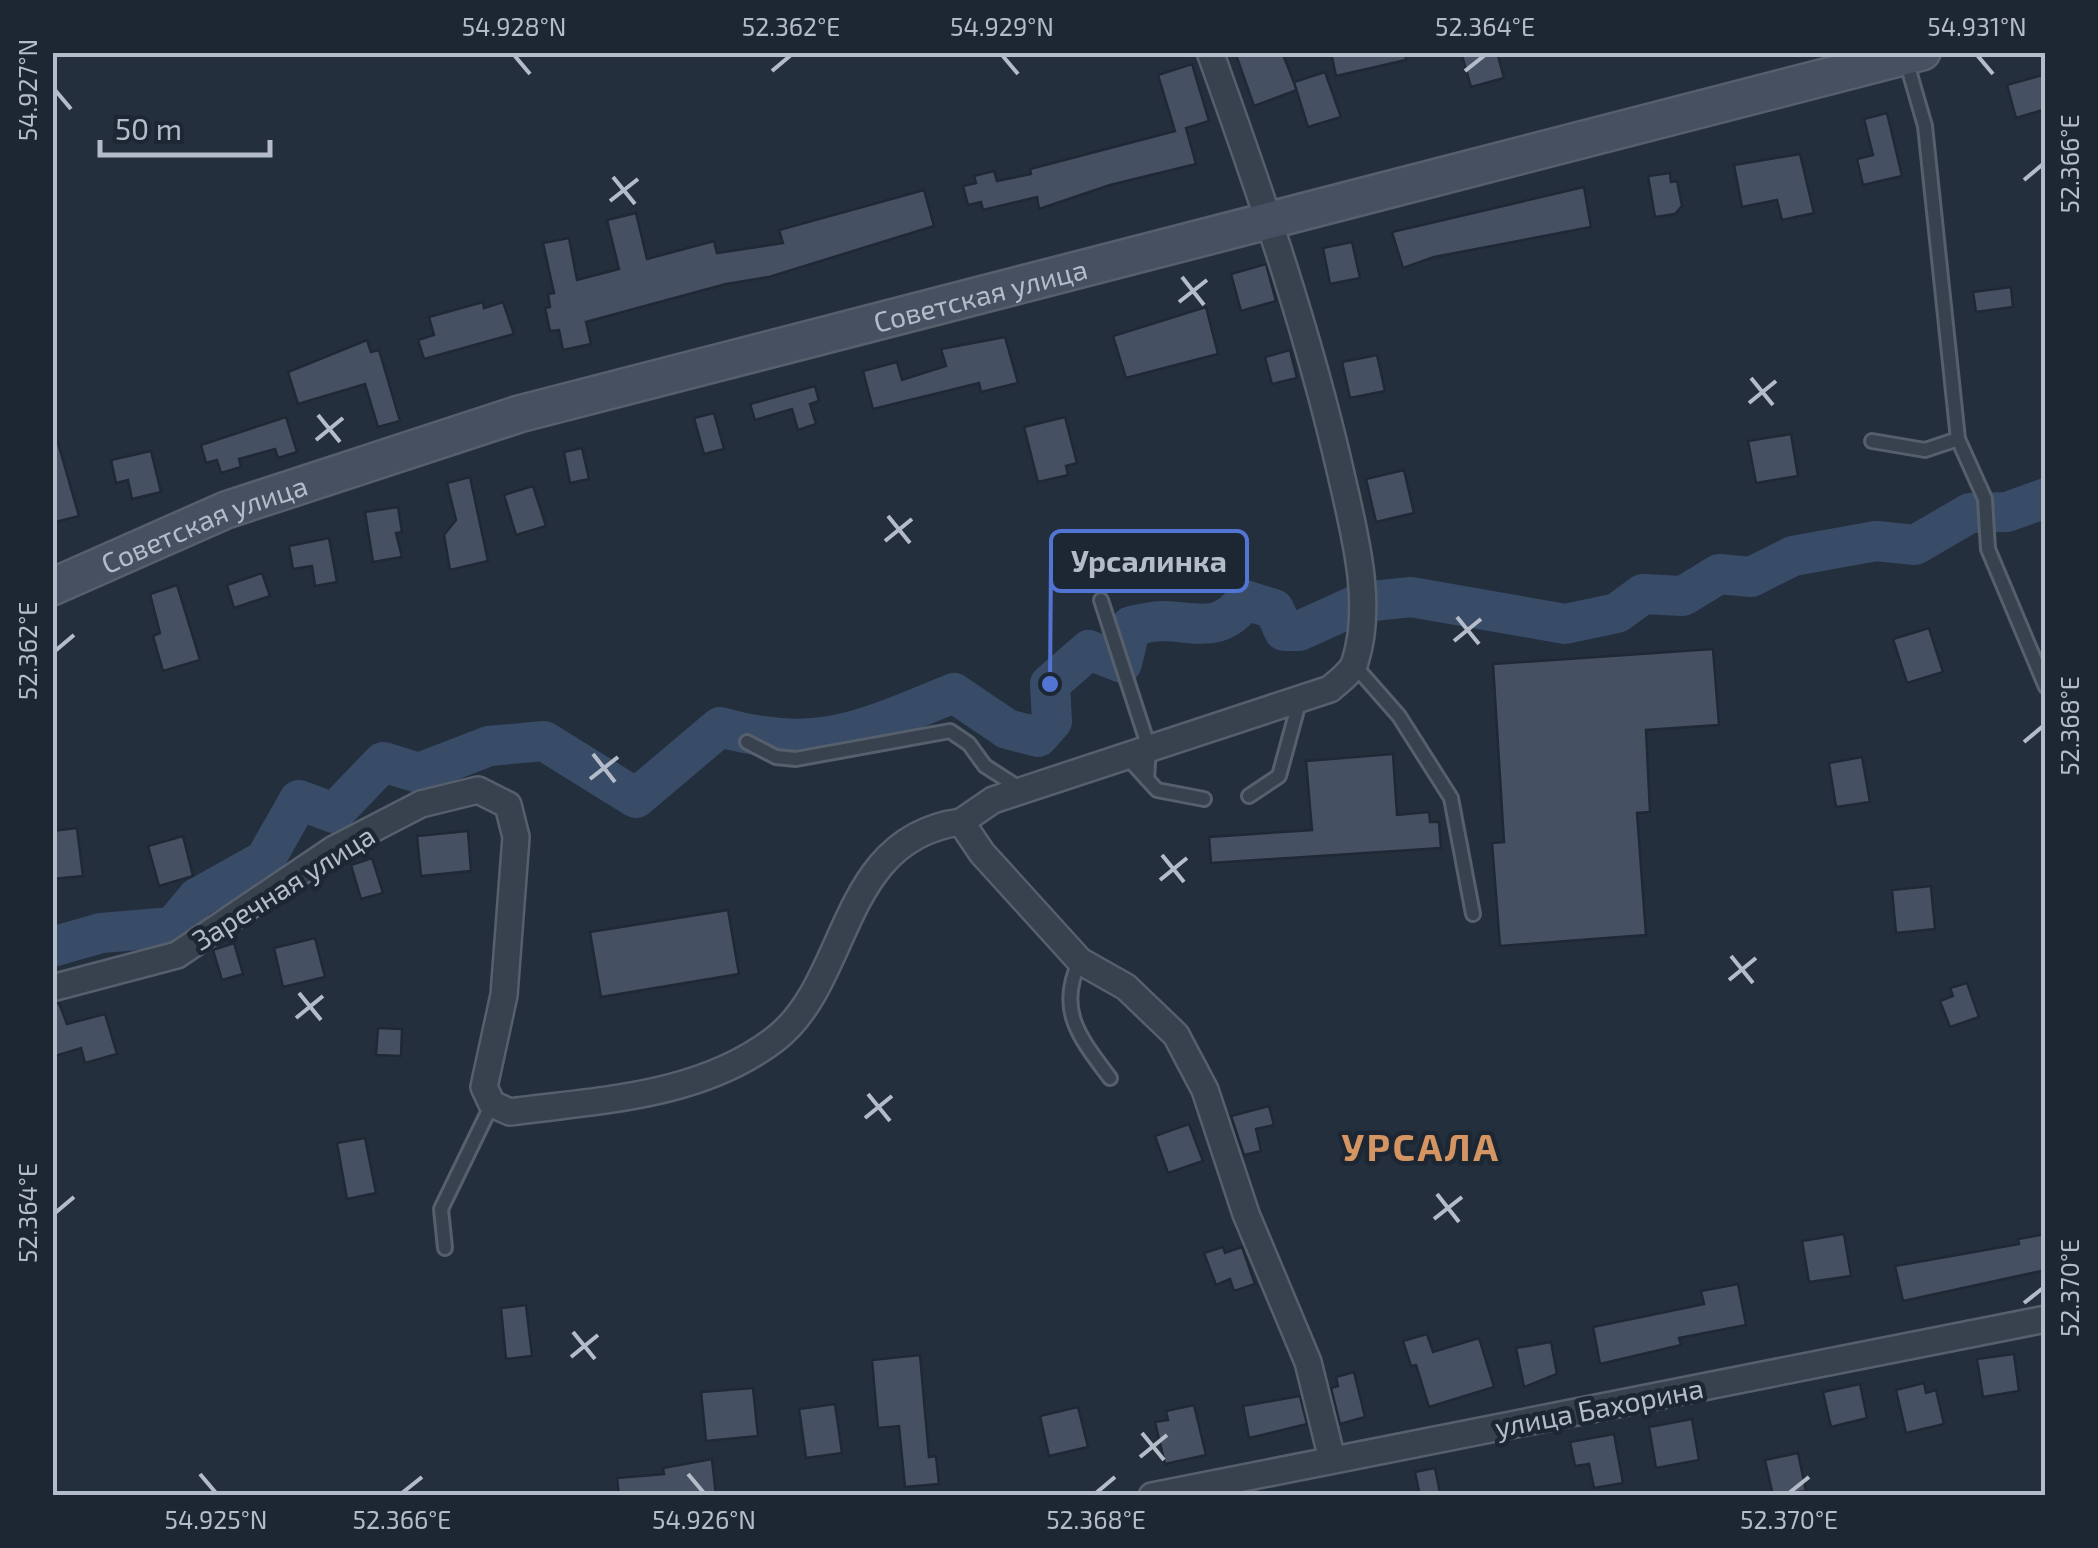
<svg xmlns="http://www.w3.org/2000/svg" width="2098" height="1548" font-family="'Exo 2',sans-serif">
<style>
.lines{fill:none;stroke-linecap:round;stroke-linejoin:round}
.river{stroke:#394c67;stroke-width:40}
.building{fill:#455162;stroke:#1f2835;stroke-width:2.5}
.lane-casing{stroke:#565f6c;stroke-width:18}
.street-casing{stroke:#565f6c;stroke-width:30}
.secondary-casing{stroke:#565f6c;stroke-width:40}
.lane{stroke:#38414e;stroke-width:12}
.street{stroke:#38414e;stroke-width:25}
.secondary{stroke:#465061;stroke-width:35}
.ticks{fill:none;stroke:#b4bcc9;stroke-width:4}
.labels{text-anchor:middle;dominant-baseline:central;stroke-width:9;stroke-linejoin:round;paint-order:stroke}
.street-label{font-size:28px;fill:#b4bcc9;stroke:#1d2633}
.district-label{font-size:38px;font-weight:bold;letter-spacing:2.5px;fill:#d59563;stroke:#1d2633}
.leader{fill:none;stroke:#5274d3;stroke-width:4}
.callout-dot{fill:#5274d3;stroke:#1d2633;stroke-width:4}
.callout{fill:#1d2633;stroke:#5274d3;stroke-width:4}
.callout-label{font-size:30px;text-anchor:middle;font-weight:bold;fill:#b4bcc9}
.neatline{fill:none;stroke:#b4bcc9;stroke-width:4}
.ticks-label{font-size:25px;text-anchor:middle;fill:#b4bcc9}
</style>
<rect width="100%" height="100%" fill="#242f3e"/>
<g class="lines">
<path class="river" d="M52,947L101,933L173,927L197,898L265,860L299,800L334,813L383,762L419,773L489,746L544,741L636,798L720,727C819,755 864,729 954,693L1007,729L1038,737L1052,721L1050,684L1089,650L1122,663L1131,626C1141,624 1153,621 1164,621C1196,622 1221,634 1245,600L1274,609L1284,631H1299L1363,602L1411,597L1565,624L1617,613L1643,594L1683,596L1719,574L1751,577L1793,556L1876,541L1915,545L1970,513L2007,512L2046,498"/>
</g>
<g class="building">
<path d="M1235,52H1282L1297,90L1254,106Z"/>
<path d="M1331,52H1405L1406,60L1336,76Z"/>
<path d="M1461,52H1497L1504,78L1471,87Z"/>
<path d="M1192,64L1209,121L1186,128L1196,164L1110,185L1039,209L1037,197L983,210L981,202L968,205L963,186L976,183L974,176L994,171L997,181L1031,174L1030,169L1175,131L1158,75Z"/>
<path d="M1325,72L1341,117L1308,127L1294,82Z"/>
<path d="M2046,74V109L2016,118L2007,85Z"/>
<path d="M1887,113L1902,176L1863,185L1857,159L1873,155L1864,119Z"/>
<path d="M1800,154L1814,213L1782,220L1777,200L1742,207L1734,165Z"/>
<path d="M1670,173L1671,182L1677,181L1682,206L1675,214L1655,217L1648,176Z"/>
<path d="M1584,187L1591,227L1434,257L1403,268L1392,232Z"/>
<path d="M924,190L934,226L769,277L726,284L586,322L591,344L563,350L559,330L550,331L545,308L550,307L548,294L554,293L543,243L569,238L577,280L619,269L607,220L636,213L647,259L714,241L717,253L783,243L779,230Z"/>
<path d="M1352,242L1360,278L1330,284L1323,248Z"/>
<path d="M1266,264L1276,301L1241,311L1231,274Z"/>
<path d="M2011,287L2013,307L1976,312L1973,292Z"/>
<path d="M483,302L484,308L503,302L514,334L424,359L418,340L434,335L429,317Z"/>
<path d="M1206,307L1218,354L1126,378L1113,336Z"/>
<path d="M1005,337L1018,383L981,392L979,383L873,409L863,371L897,362L902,380L946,366L941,349Z"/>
<path d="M367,340L371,352L379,350L400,421L378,427L365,384L298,404L288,372Z"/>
<path d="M1290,350L1297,378L1272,384L1265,357Z"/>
<path d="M1377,355L1385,391L1350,398L1342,362Z"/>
<path d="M815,386L819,401L810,404L816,424L798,430L792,409L755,420L750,404Z"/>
<path d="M714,413L724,449L704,454L694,418Z"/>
<path d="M286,417L297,452L278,458L275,449L239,459L241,467L221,473L217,460L206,463L201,445Z"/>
<path d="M1065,417L1077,463L1066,466L1068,475L1038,482L1024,427Z"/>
<path d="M1791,434L1798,476L1756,483L1748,441Z"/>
<path d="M52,443H58L79,516L52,523Z"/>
<path d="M582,448L589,479L570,483L564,452Z"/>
<path d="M151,451L161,492L132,499L128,480L116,483L111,460Z"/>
<path d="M1404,470L1414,513L1376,522L1366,479Z"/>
<path d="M470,477L488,561L450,570L444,535L456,520L447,483Z"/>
<path d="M533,486L546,526L516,535L504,495Z"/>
<path d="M398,507L402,532L396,533L402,557L373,562L365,512Z"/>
<path d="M329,538L337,582L315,586L312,566L293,569L289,546Z"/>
<path d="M262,573L270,596L234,608L227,585Z"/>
<path d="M177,585L200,660L163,671L153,636L160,633L150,594Z"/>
<path d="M1929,628L1943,672L1907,683L1893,639Z"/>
<path d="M1713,649L1719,725L1646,730L1650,812L1637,813L1646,935L1500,946L1492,843L1504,842L1493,664Z"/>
<path d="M1393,754L1397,815L1429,812L1430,822H1439L1441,848L1211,863L1209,837L1312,830L1306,761Z"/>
<path d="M1862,757L1870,802L1836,807L1829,763Z"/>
<path d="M77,828L83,876L52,879V831Z"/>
<path d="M468,831L471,871L421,876L417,836Z"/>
<path d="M183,836L193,876L159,886L148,846Z"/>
<path d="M372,858L383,893L361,899L351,865Z"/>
<path d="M1931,886L1935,929L1896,933L1892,890Z"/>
<path d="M728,910L739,974L601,997L590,932Z"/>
<path d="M315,938L325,977L283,987L274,948Z"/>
<path d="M234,943L243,974L222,980L213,950Z"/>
<path d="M1967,983L1979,1017L1950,1027L1940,1001L1953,996L1950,988Z"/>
<path d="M59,1003L67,1024L105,1014L117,1054L85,1063L81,1048L52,1057V1004Z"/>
<path d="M378,1028L402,1029L401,1056L376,1055Z"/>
<path d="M1269,1106L1274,1125L1256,1129L1261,1151L1244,1155L1231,1116Z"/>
<path d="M1189,1124L1203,1161L1168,1173L1155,1136Z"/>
<path d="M365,1138L376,1193L347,1199L337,1143Z"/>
<path d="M1844,1234L1851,1276L1809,1282L1802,1241Z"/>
<path d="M2046,1234V1270L1903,1301L1895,1266L2019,1244L2018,1239Z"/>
<path d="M1223,1247L1225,1253L1242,1247L1255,1284L1234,1291L1230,1279L1216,1285L1204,1253Z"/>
<path d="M1738,1284L1746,1325L1679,1338L1681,1345L1600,1364L1593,1327L1704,1304L1701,1291Z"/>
<path d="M526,1305L532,1356L506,1359L501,1308Z"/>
<path d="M1427,1334L1433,1352L1479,1338L1494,1387L1429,1407L1416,1365L1411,1366L1403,1341Z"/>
<path d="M1551,1342L1557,1374L1524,1387L1516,1348Z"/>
<path d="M2014,1354L2019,1391L1983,1397L1977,1359Z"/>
<path d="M920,1355L929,1457L936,1456L939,1484L905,1487L899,1426L878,1428L872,1360Z"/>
<path d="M1354,1372L1365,1417L1340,1424L1331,1388L1338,1386L1336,1377Z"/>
<path d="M1924,1383L1926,1393L1936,1390L1944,1424L1906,1433L1896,1390Z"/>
<path d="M1860,1384L1867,1418L1831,1427L1823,1392Z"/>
<path d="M753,1388L758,1436L706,1441L701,1392Z"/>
<path d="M1300,1396L1307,1424L1249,1438L1243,1406Z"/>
<path d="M835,1404L842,1453L806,1458L799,1409Z"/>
<path d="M1194,1405L1206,1455L1165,1464L1155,1422L1168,1420L1166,1411Z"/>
<path d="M1078,1407L1088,1447L1049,1456L1040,1416Z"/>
<path d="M1692,1419L1699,1460L1656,1468L1649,1427Z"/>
<path d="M1614,1434L1623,1483L1594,1488L1589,1464L1575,1466L1570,1442Z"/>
<path d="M1798,1453L1806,1491L1773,1496L1765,1460Z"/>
<path d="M712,1459L716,1496H619L617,1478L664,1474L663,1468Z"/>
<path d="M1435,1468L1440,1493L1420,1496L1415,1472Z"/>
</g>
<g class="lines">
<defs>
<g id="lane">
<path d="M1906,60L1925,126L1958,439L1985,499L1988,549L2046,687"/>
<path d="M1872,441L1925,450L1958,439"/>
<path d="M1101,600L1149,748L1147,779"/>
<path d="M1355,666L1399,716L1451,798L1473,914"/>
<path d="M747,742L776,757L796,759L950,731L969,744L985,766L1021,789"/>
<path d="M1126,756L1157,790L1204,799"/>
<path d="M1249,796L1279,776L1300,699"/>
<path d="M1080,961C1056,1010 1080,1038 1110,1078"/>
<path d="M445,1248L441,1209L492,1104"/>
</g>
<g id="street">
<path d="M1210,52C1260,191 1308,330 1341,474C1354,532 1374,603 1355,662C1352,672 1338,682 1330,689L993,800L961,822L982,853L1080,961L1126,987L1176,1035L1205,1090L1246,1214L1308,1362L1332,1459"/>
<path d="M52,988L177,955L334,849L421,804L478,790L508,805L516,837L504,995L484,1087L492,1104L510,1112C600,1100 699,1097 774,1040C851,982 838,838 961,822"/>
<path d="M1152,1496L2046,1319"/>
</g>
<g id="secondary">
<path id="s1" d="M52,587L226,510L519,414L1922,52"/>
</g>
</defs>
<use href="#lane" class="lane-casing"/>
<use href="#street" class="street-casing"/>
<use href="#secondary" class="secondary-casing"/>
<use href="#lane" class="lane"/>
<use href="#street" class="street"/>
<use href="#secondary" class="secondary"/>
</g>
<path class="ticks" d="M514,55L530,74M1002,55L1018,74M1977,55L1993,74M772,71L791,55M1465,71L1485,55M55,90L71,109M613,177L635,204M2024,180L2043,164M610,201L638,179M1182,277L1204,305M1179,302L1207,280M1751,378L1773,405M1749,403L1776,381M318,415L340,442M316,440L343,418M888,516L910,543M885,541L912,519M1457,617L1479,644M1454,641L1481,619M55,651L74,635M2024,742L2043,726M593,754L615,782M590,779L618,757M1162,855L1184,882M1160,880L1187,858M1731,956L1753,983M1729,980L1756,958M299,993L321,1020M296,1018L323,996M868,1094L890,1121M865,1118L892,1096M1437,1194L1459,1222M55,1213L74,1197M1434,1219L1462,1197M2024,1303L2043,1288M573,1332L595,1359M571,1357L598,1335M1142,1433L1164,1460M1140,1457L1167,1435M200,1474L216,1493M688,1474L704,1493M402,1493L422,1477M1096,1493L1115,1477M1789,1493L1809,1477"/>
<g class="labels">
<g class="street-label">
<text stroke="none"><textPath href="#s1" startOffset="975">Советская улица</textPath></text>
<text stroke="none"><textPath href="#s1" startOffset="165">Советская улица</textPath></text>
<text transform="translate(283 887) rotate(-32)">Заречная улица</text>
<text transform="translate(1599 1407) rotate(-11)">улица Бахорина</text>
</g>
<g class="district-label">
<text x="1421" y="1146">УРСАЛА</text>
</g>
</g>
<path class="leader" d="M1050 684L1051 561"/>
<circle class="callout-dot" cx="1050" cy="684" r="10"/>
<rect class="callout" x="1051" y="531" width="196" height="60" rx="10"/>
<g class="callout-label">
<text x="1149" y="572">Урсалинка</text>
</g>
<rect width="2098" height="1548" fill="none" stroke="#1d2633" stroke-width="110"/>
<path d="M100 140v15h170v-15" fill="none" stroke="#b4bcc9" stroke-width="5"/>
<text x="115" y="140" font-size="30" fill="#b4bcc9" stroke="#1d2633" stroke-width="8" paint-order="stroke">50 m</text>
<rect x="55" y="55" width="1988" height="1438" class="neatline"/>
<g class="ticks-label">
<text x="514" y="36">54.928°N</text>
<text x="791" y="36">52.362°E</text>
<text x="1002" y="36">54.929°N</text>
<text x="1485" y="36">52.364°E</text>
<text x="1977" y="36">54.931°N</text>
<text transform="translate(28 90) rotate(-90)" y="9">54.927°N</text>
<text transform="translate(2070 164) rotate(-90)" y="9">52.366°E</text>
<text transform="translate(28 651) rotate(-90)" y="9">52.362°E</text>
<text transform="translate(2070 726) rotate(-90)" y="9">52.368°E</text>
<text transform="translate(28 1213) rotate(-90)" y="9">52.364°E</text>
<text transform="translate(2070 1288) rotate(-90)" y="9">52.370°E</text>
<text x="216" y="1529">54.925°N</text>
<text x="402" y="1529">52.366°E</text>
<text x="704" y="1529">54.926°N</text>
<text x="1096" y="1529">52.368°E</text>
<text x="1789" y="1529">52.370°E</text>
</g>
</svg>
